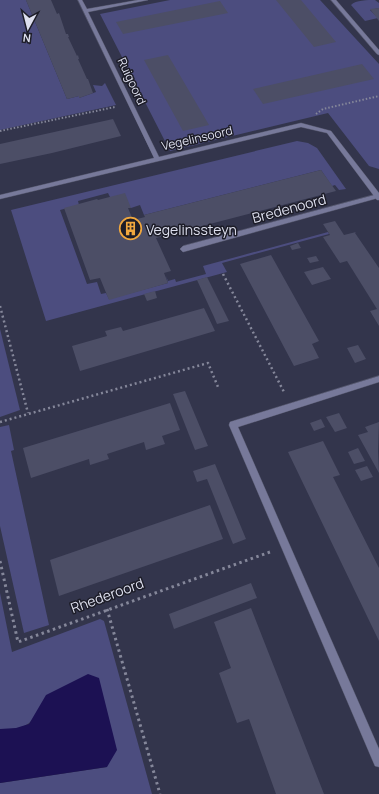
<svg xmlns="http://www.w3.org/2000/svg" width="379" height="794" font-family="Manrope,sans-serif">
<style>
.green{fill:#4c4d7f}
.water{fill:#1c1153}
.building{fill:#4c4e66}
.lines{fill:none;stroke-linecap:round;stroke-linejoin:round}
.service-casing{stroke:#525469;stroke-width:1}
.minor-casing{stroke:#525469;stroke-width:1}
.path-far2{stroke:#85879a;stroke-width:2;stroke-dasharray:1.5 2;stroke-linecap:butt}
.path-far1{stroke:#85879a;stroke-width:2.5;stroke-dasharray:2 3;stroke-linecap:butt}
.path{stroke:#85879a;stroke-width:3;stroke-dasharray:2.5 3.5;stroke-linecap:butt}
.service{fill:#77799a;fill-rule:evenodd}
.minor{fill:#77799a;fill-rule:evenodd}
.labels{text-anchor:middle;dominant-baseline:central;stroke-width:3;stroke-linejoin:round;paint-order:stroke}
.far-street-label{font-size:12px;fill:#dddfee;stroke:#1d1d28}
.street-label{font-size:14px;fill:#dddfee;stroke:#1d1d28}
.poi-label{font-size:14px;fill:#dddfee;stroke:#1d1d28;text-anchor:start}
</style>
<rect width="100%" height="100%" fill="#33354c"/>
<g class="green">
<path d="M0,0H26L67,99L79,96V98L96,92L93,85L102,86L105,83L116,105L0,130Z"/>
<path d="M170,0H320L379,64V169L369,166L328,113L170,151L100,14Z"/>
<path d="M375,0L379,3V8L370,10L378,18L365,21L351,5C356,0 367,0 375,0Z"/>
<path d="M297,141L308,143L317,148L346,189L339,190L335,185L332,186L321,170L144,215L140,205L131,208L110,197L108,193L78,201L79,205L60,210L87,284L97,282L101,294L106,293L109,299L168,283L166,276L168,281L175,279L176,282L206,274L203,266L328,232L329,234L222,263L227,272L46,321L11,210Z"/>
<path d="M0,329L20,410L0,417Z"/>
<path d="M9,425L14,450L11,451L49,625L24,633L0,526V427Z"/>
<path d="M0,593L12,652L100,619L104,621L152,794H0V783L107,767L33,719C26,729 10,730 0,729Z"/>
</g>
<path class="water" d="M88,674L99,678L117,750L107,767L0,783V729L16,728L29,724L46,695Z"/>
<g class="building">
<path d="M26,0H51L57,14L59,13L66,34H68L69,37H68L77,56L78,55L79,59H78L87,79H88L93,93L79,98V96L67,99Z"/>
<path d="M276,0H301L336,42L314,47Z"/>
<path d="M220,1L228,13L123,34L116,22Z"/>
<path d="M379,8V21L370,9Z"/>
<path d="M168,55L195,101L209,125L183,131L144,60Z"/>
<path d="M362,64L374,79L263,104L253,89Z"/>
<path d="M113,119L121,136L52,153L0,164V144Z"/>
<path d="M321,170L336,191L156,238L171,271L164,273L168,283L109,300L100,278L90,280L64,208L97,199L98,200L125,193L131,208H128L133,220L145,217L144,215Z"/>
<path d="M335,221L344,235L356,232L355,233L379,268V326L370,311L377,309L347,261L340,263L323,237L330,235L323,224Z"/>
<path d="M298,243L301,248L292,250L290,246Z"/>
<path d="M271,255L319,341L312,344L319,358L294,366L240,264Z"/>
<path d="M316,256L319,261L310,263L307,258Z"/>
<path d="M323,267L331,279L312,285L304,272Z"/>
<path d="M207,277L229,321L217,324L214,317L197,280Z"/>
<path d="M155,291L157,298L147,301L144,294Z"/>
<path d="M204,308L215,331L80,371L72,346L107,336L105,331L121,327L123,331Z"/>
<path d="M358,345L366,359L355,363L347,348Z"/>
<path d="M185,391L208,446L195,450L173,394Z"/>
<path d="M170,403L180,430L162,436L165,444L146,450L144,442L107,454L109,459L90,465L89,459L31,478L23,448Z"/>
<path d="M339,413L347,428L335,432L326,417Z"/>
<path d="M321,419L325,427L314,431L310,423Z"/>
<path d="M379,422L378,451L379,473L358,435L368,432L365,427Z"/>
<path d="M323,441L340,475L333,477L379,568V641L288,452Z"/>
<path d="M358,448L365,461L354,464L348,452Z"/>
<path d="M215,464L246,539L233,544L207,479L197,482L193,471Z"/>
<path d="M367,466L373,477L361,481L355,470Z"/>
<path d="M210,505L223,539L59,596L50,560Z"/>
<path d="M251,583L257,598L174,629L169,614Z"/>
<path d="M251,608L278,677L324,794H276L249,719L237,723L219,673L231,668L214,622Z"/>
</g>
<g class="lines">
<defs>
<path id="service" d="M378,194V198L183,252L180,249L183,246Z"/>
<g id="minor">
<path d="M78,0H82L87,9L138,0H148L88,12L159,157L301,123L331,131L379,193V200H377L327,133L301,127L0,199V195L154,158Z"/>
<path d="M331,0H336L379,50V55L377,54Z"/>
<path d="M379,376V382L238,427L379,749V767L375,766L229,425L230,422L233,421Z"/>
</g>
</defs>
<use href="#service" class="service-casing"/>
<use href="#minor" class="minor-casing"/>
<g class="path-far2">
<path d="M316,114L323,109L379,96"/>
<path d="M0,131L115,107"/>
</g>
<g class="path-far1">
<path d="M223,274L284,392"/>
<path d="M0,306L28,413"/>
<path d="M0,422L208,363L218,387"/>
</g>
<g class="path">
<path d="M0,561L18,642L270,552"/>
<path d="M107,609L160,794"/>
</g>
<use href="#service" class="service"/>
<use href="#minor" class="minor"/>
</g>
<defs>
<symbol id="building-ring" viewBox="-11 -11 22 22"><circle r="9.5" fill="#1d1d28" stroke="#f0a73e" stroke-width="1.5"/><path d="M-4-6H4V6H1V3H-1V6H-4ZM-2.5-4.3h1.7v1.8h-1.7ZM.8-4.3h1.7v1.8H.8ZM-2.5-1h1.7V.8h-1.7ZM.8-1h1.7V.8H.8Z" fill="#f0a73e"/></symbol>
</defs>
<g fill-rule="evenodd">
<use href="#building-ring" x="118" y="216" width="25" height="25"/>
</g>
<g class="labels">
<g class="far-street-label">
<text transform="translate(132 81) rotate(65)">Ruigoord</text>
<text transform="translate(197 138) rotate(-13)">Vegelinsoord</text>
</g>
<g class="street-label">
<text transform="translate(289 208) rotate(-15)">Bredenoord</text>
<text transform="translate(107 595) rotate(-20)">Rhederoord</text>
</g>
<g class="poi-label">
<text x="146" y="229">Vegelinssteyn</text>
</g>
</g>
<g transform="translate(28 28) rotate(187)" stroke="#1d1d28" stroke-width="3" paint-order="stroke">
<path d="M0-3L7 15L0 10L-7 15Z" fill="#dddfee"/>
<text y="-6" font-size="11" font-weight="bold" text-anchor="middle" fill="#dddfee">N</text>
</g>
</svg>
